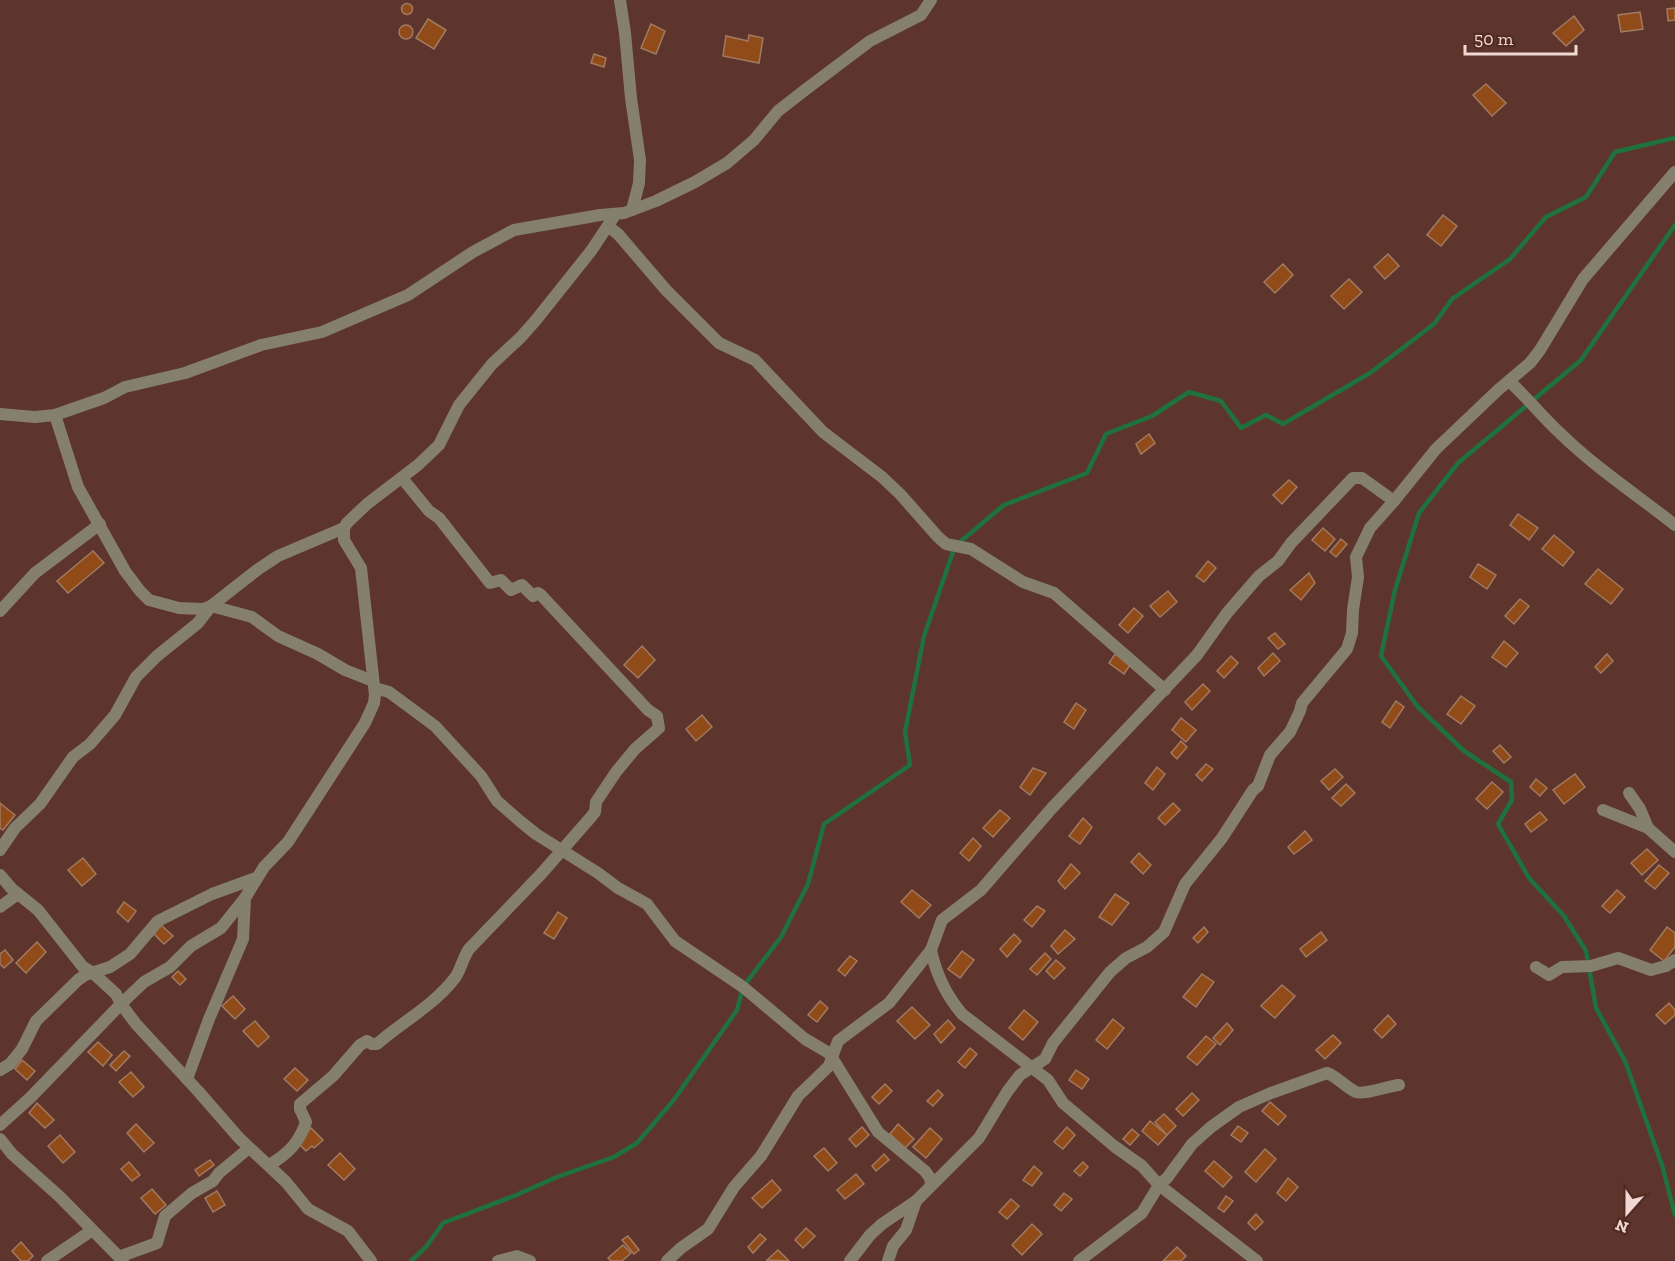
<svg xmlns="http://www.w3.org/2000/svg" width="1675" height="1261" font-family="'Zilla Slab',serif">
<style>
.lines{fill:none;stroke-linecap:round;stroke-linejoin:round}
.stream{stroke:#1f713e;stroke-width:4.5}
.building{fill:#904b18;stroke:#a17a62;stroke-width:1.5}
.street{stroke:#857f6d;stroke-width:12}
</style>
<rect width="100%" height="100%" fill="#5d352d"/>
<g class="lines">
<g class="stream">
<path d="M1675,225L1581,360L1458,463L1419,513L1395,590L1381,656L1418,707L1464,751L1511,782L1512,800L1498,824L1529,878L1564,916L1586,951L1596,1008L1625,1061L1662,1165L1675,1215"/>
<path d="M411,1261L426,1247L443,1223L514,1196L557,1177L614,1157L637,1143L673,1101L737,1010L743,987L781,937L808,884L824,824L910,765L905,732L924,636L955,546L1004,505L1087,473L1106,434L1152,416L1189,392L1221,401L1241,428L1266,415L1283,424L1370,373L1434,324L1452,299L1510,259L1546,217L1586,197L1615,152L1675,138"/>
</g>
</g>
<g class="building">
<circle cx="407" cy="9" r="5.5"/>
<path d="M1675,8V20L1668,21L1667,9Z"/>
<path d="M1640,12L1643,29L1621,32L1618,15Z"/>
<path d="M1574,16L1584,30L1566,46L1553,33Z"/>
<path d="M428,19L446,30L434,49L416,38Z"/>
<path d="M651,24L665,31L656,54L641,48Z"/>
<circle cx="406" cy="32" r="7"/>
<path d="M749,35L763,38L759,63L723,56L726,36L748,41Z"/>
<path d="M594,54L606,58L604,67L591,63Z"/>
<path d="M1486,84L1506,103L1492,116L1473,95Z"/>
<path d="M1443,215L1457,226L1441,246L1427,235Z"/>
<path d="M1388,254L1399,266L1385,279L1374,267Z"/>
<path d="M1283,264L1293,275L1275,293L1264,282Z"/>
<path d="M1349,279L1362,292L1344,309L1331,296Z"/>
<path d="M1149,434L1155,443L1141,454L1136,444Z"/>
<path d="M1289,480L1297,487L1282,504L1273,495Z"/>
<path d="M1518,514L1538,528L1529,540L1510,525Z"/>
<path d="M1323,528L1335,539L1325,551L1312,540Z"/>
<path d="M1554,535L1574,552L1563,566L1542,549Z"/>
<path d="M1341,539L1347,544L1336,557L1330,552Z"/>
<path d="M93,551L104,563L68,593L57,581Z"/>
<path d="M1208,561L1216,568L1204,582L1196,576Z"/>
<path d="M1478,564L1496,575L1487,589L1470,577Z"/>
<path d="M1598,569L1623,589L1611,604L1585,584Z"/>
<path d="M1309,573L1315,583L1301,600L1290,590Z"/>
<path d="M1168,591L1177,602L1160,617L1150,606Z"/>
<path d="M1520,599L1529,606L1514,624L1505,616Z"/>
<path d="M1134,608L1143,616L1128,633L1119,625Z"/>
<path d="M1275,633L1285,644L1278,649L1268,638Z"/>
<path d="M1504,641L1518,653L1506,667L1492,657Z"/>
<path d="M642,646L655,660L638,678L624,665Z"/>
<path d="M1273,653L1280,661L1264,676L1258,668Z"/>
<path d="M1115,654L1130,665L1124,674L1109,663Z"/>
<path d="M1607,654L1613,661L1601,673L1595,667Z"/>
<path d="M1231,656L1238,663L1224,678L1217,671Z"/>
<path d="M1203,684L1210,691L1192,710L1185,702Z"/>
<path d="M1461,696L1475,706L1461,724L1447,714Z"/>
<path d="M1396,701L1404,707L1390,728L1382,722Z"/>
<path d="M1076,703L1086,710L1074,729L1064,722Z"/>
<path d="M702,715L712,727L696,741L686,729Z"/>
<path d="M1181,718L1196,730L1186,742L1172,730Z"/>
<path d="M1181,741L1187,747L1177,759L1171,753Z"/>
<path d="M1500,745L1511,757L1504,763L1493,751Z"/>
<path d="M1206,764L1213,769L1202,781L1196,775Z"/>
<path d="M1157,767L1165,774L1153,790L1145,783Z"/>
<path d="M1033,768L1046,773L1030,795L1020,787Z"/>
<path d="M1335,769L1343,777L1329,790L1321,781Z"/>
<path d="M1575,774L1585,787L1564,804L1553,790Z"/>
<path d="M1536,779L1547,788L1540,796L1530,787Z"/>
<path d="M1492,782L1503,792L1487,809L1476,799Z"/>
<path d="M1346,784L1355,793L1341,806L1332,798Z"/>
<path d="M0,803L15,815L3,830L0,828Z"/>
<path d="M1173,803L1180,810L1165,825L1158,818Z"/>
<path d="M1000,810L1010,818L993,837L983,828Z"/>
<path d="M1540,812L1547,820L1531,832L1525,824Z"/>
<path d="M1083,818L1092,827L1080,844L1069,836Z"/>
<path d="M1305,831L1312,840L1294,854L1288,847Z"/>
<path d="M973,838L981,846L969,861L960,853Z"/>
<path d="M1647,849L1658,860L1642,875L1631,863Z"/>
<path d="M1139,853L1151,865L1143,874L1131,862Z"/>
<path d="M83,858L96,874L82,886L68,870Z"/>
<path d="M1071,864L1080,873L1065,889L1058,881Z"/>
<path d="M1659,865L1669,873L1655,889L1645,881Z"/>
<path d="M912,890L931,905L919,918L901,902Z"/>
<path d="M1617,890L1625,897L1610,913L1602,906Z"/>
<path d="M1115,894L1129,903L1112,925L1099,917Z"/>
<path d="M124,902L136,911L128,922L117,912Z"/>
<path d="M1037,906L1045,911L1032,927L1024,920Z"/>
<path d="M558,912L567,918L554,939L544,933Z"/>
<path d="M160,924L173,936L164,944L152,932Z"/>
<path d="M1204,927L1208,932L1198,943L1193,938Z"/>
<path d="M1667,927L1675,933V947L1664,961L1650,950Z"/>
<path d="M1065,930L1075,939L1058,954L1051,946Z"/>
<path d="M1321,932L1327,940L1306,957L1300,949Z"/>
<path d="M1014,934L1021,941L1007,957L1000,949Z"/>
<path d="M37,942L46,952L26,973L16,963Z"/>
<path d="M5,950L13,960L4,968L0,964V954Z"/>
<path d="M962,951L974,960L960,978L948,969Z"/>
<path d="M1045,953L1051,959L1037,975L1030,969Z"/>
<path d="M850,956L857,961L845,976L838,970Z"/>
<path d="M1056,960L1065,968L1054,979L1046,971Z"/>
<path d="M178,971L186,979L180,985L172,977Z"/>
<path d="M1202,974L1214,982L1196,1007L1183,997Z"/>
<path d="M1282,985L1295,996L1275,1018L1261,1006Z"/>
<path d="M233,996L245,1009L235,1019L222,1006Z"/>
<path d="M820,1001L828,1008L817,1022L808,1015Z"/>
<path d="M1669,1003L1675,1010V1015L1665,1024L1656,1015Z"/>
<path d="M912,1007L930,1025L915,1039L897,1021Z"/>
<path d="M1024,1010L1038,1022L1023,1040L1009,1028Z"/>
<path d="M1388,1015L1396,1024L1382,1038L1374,1030Z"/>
<path d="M1113,1019L1124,1028L1107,1049L1096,1040Z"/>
<path d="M948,1020L955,1028L941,1043L934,1034Z"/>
<path d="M255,1021L269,1037L258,1047L243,1031Z"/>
<path d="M1227,1023L1233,1030L1220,1045L1213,1038Z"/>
<path d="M1333,1035L1341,1043L1325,1059L1316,1050Z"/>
<path d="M1206,1036L1216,1044L1197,1065L1187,1057Z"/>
<path d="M98,1042L112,1055L103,1066L88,1052Z"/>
<path d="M970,1048L977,1054L965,1068L958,1062Z"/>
<path d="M124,1051L130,1056L116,1071L110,1065Z"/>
<path d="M22,1060L35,1071L27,1080L15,1069Z"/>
<path d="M295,1068L308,1080L297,1091L284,1079Z"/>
<path d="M1076,1070L1089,1079L1082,1089L1069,1080Z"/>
<path d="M131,1072L144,1087L133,1097L119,1082Z"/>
<path d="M885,1084L892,1091L879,1104L872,1097Z"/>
<path d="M938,1090L943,1095L933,1106L927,1101Z"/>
<path d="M1192,1093L1199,1100L1183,1116L1176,1109Z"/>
<path d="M1270,1102L1286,1116L1278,1125L1262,1111Z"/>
<path d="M37,1103L54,1120L45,1128L29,1113Z"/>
<path d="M1164,1114L1176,1126L1167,1135L1155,1122Z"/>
<path d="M1150,1121L1167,1135L1158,1145L1142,1131Z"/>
<path d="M136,1124L154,1143L144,1152L127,1133Z"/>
<path d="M898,1124L914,1139L905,1148L890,1134Z"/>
<path d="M1238,1126L1248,1133L1241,1142L1231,1135Z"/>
<path d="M862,1127L869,1135L856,1147L849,1139Z"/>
<path d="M1067,1127L1075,1135L1063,1149L1054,1142Z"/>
<path d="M311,1128L323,1140L314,1148L312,1146L306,1151L299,1144L302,1136Z"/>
<path d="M930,1128L942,1139L926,1158L913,1147Z"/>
<path d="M1132,1129L1139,1135L1130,1145L1123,1139Z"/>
<path d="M60,1135L75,1152L63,1163L48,1146Z"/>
<path d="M824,1148L837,1163L828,1171L814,1156Z"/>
<path d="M1265,1149L1276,1159L1256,1182L1245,1172Z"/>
<path d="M340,1153L355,1169L344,1180L328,1165Z"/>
<path d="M884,1154L889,1160L876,1171L872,1166Z"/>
<path d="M210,1160L214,1165L199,1176L195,1170Z"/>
<path d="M1214,1161L1232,1177L1223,1187L1205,1171Z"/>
<path d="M129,1162L140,1175L132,1181L121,1169Z"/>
<path d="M1083,1162L1088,1167L1080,1176L1074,1171Z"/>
<path d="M1034,1166L1042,1173L1032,1186L1023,1180Z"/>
<path d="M856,1174L864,1184L845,1199L837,1190Z"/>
<path d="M1288,1178L1298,1187L1286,1201L1277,1193Z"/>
<path d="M772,1180L781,1190L762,1208L752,1198Z"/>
<path d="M152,1189L166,1205L155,1214L141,1198Z"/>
<path d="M217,1191L225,1205L213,1212L205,1198Z"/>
<path d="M1064,1193L1072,1199L1061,1211L1054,1205Z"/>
<path d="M1226,1196L1233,1201L1224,1212L1218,1208Z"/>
<path d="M1011,1199L1019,1206L1007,1219L999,1212Z"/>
<path d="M1256,1214L1263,1222L1255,1230L1248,1223Z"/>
<path d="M1032,1224L1042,1234L1022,1255L1012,1245Z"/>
<path d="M806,1228L815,1236L803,1248L795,1240Z"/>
<path d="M760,1234L766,1239L753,1253L748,1247Z"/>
<path d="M628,1236L639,1250L634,1254L622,1240Z"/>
<path d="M21,1242L33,1256L28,1261H21L12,1251Z"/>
<path d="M623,1245L631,1253L622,1261H611L608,1258Z"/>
<path d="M1177,1247L1186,1256L1181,1261H1163Z"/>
<path d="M778,1250L789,1261L767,1260Z"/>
</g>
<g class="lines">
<g class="street">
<path d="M620,0L625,33L631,98L640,160L639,183L632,210"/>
<path d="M609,227L618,234L666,290L719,343L755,360L823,432L882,477L900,494L938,537L946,544L971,549L1023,582L1054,593L1165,690"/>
<path d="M1509,381C1528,398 1543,418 1562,435C1596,468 1637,495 1675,525"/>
<path d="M0,414L35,417L55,415L104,398L125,387L185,373L261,345L322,332L408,295L473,252L514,230L600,215L624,213L656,201L695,182L727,163L754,140L778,111L805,90L870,41L921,15L931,0"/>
<path d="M55,415L78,487L125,571L140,591L149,600L179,608L203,609L211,606L252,617L278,636L318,654L345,670L373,681"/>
<path d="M0,611L35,573L100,524"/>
<path d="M375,688L389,692L435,726L481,776L497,801L521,822L536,834L598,873L618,888L647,904L675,941L743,987L805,1039L829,1053L878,1132L925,1171L930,1178L931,1185"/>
<path d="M1629,793L1640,809L1648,828"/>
<path d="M1603,810L1648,828L1675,852"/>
<path d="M0,850L15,828L40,804L73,757L90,744L115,715L136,677L157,656L198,623L211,606L257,570L278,556L344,528"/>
<path d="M0,875L12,889L38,910L83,967L93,973L116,994L121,1004L136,1024L198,1091L239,1138L286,1182L308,1209L348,1231L371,1261"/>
<path d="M0,907L18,894"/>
<path d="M931,950C936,974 946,995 962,1014L1048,1080L1063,1103L1114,1146L1142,1166L1159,1185L1257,1261"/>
<path d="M1536,967L1549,975L1562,967L1591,966L1618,958L1651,970L1666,966L1675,960"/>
<path d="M0,1070L10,1064L22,1049L36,1021L78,980L85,975L110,967L130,954L158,921L212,894L256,878"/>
<path d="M187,1079L209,1019L243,939L245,898L264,867L288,842L365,723L374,703L375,695L362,577L361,568L344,540V528L347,523L367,504L418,465L439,445L459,405L492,364L521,337L536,320L591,251L615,215"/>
<path d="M0,1125L31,1097L121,1004L144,982L170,967L191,946L221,928L245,898"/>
<path d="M0,1139L12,1154L59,1196L123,1261"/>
<path d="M269,1165C288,1154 299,1143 306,1122L300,1109V1104L333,1076L360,1045L367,1041L372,1044H377C402,1022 433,1006 454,979C461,971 462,959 469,949L542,873L591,817L595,812L596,802L616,772L635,749L659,728L657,716L648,710L541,595L538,593L533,596L522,585L511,590L501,580L490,583L439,518L429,511L402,478"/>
<path d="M119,1257L157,1243L165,1216L192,1193L213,1181L219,1173L249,1148"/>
<path d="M47,1261L91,1231"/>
<path d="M498,1261L517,1256L530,1261"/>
<path d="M667,1261L681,1248L708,1229L734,1187L761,1156L798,1096L829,1066L838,1041L889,1003L931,950L942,920L981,890L1052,808L1197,655L1227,613L1259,576L1278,561L1291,543L1353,478H1362L1394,501L1436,449L1498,390L1530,363L1540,350L1583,279L1675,172"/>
<path d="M850,1261L870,1235L882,1224L916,1201L979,1138L1007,1092L1020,1075L1045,1059L1053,1043L1110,972L1126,958L1147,947L1164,932L1185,884L1222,838L1253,790L1258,786L1270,755L1290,732L1300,711L1302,703L1347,649L1352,633L1353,610L1358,577L1356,557L1370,528L1394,501"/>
<path d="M888,1261L893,1246L906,1230L916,1201"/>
<path d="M1079,1261L1142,1213L1159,1185L1167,1178L1192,1144L1211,1127L1239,1107L1271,1093L1327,1073C1338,1077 1345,1087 1356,1092C1363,1095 1389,1086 1399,1085"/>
</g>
</g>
<g transform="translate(1627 1213) rotate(201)" stroke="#522b23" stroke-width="4.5" paint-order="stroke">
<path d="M0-4.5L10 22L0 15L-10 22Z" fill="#f2d8d3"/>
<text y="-9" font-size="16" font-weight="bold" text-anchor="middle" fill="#f2d8d3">N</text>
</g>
<path d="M1465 45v9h111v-9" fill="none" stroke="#f2d8d3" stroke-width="3"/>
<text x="1474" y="45" font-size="18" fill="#f2d8d3" stroke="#522b23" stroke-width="4.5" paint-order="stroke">50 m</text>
</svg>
